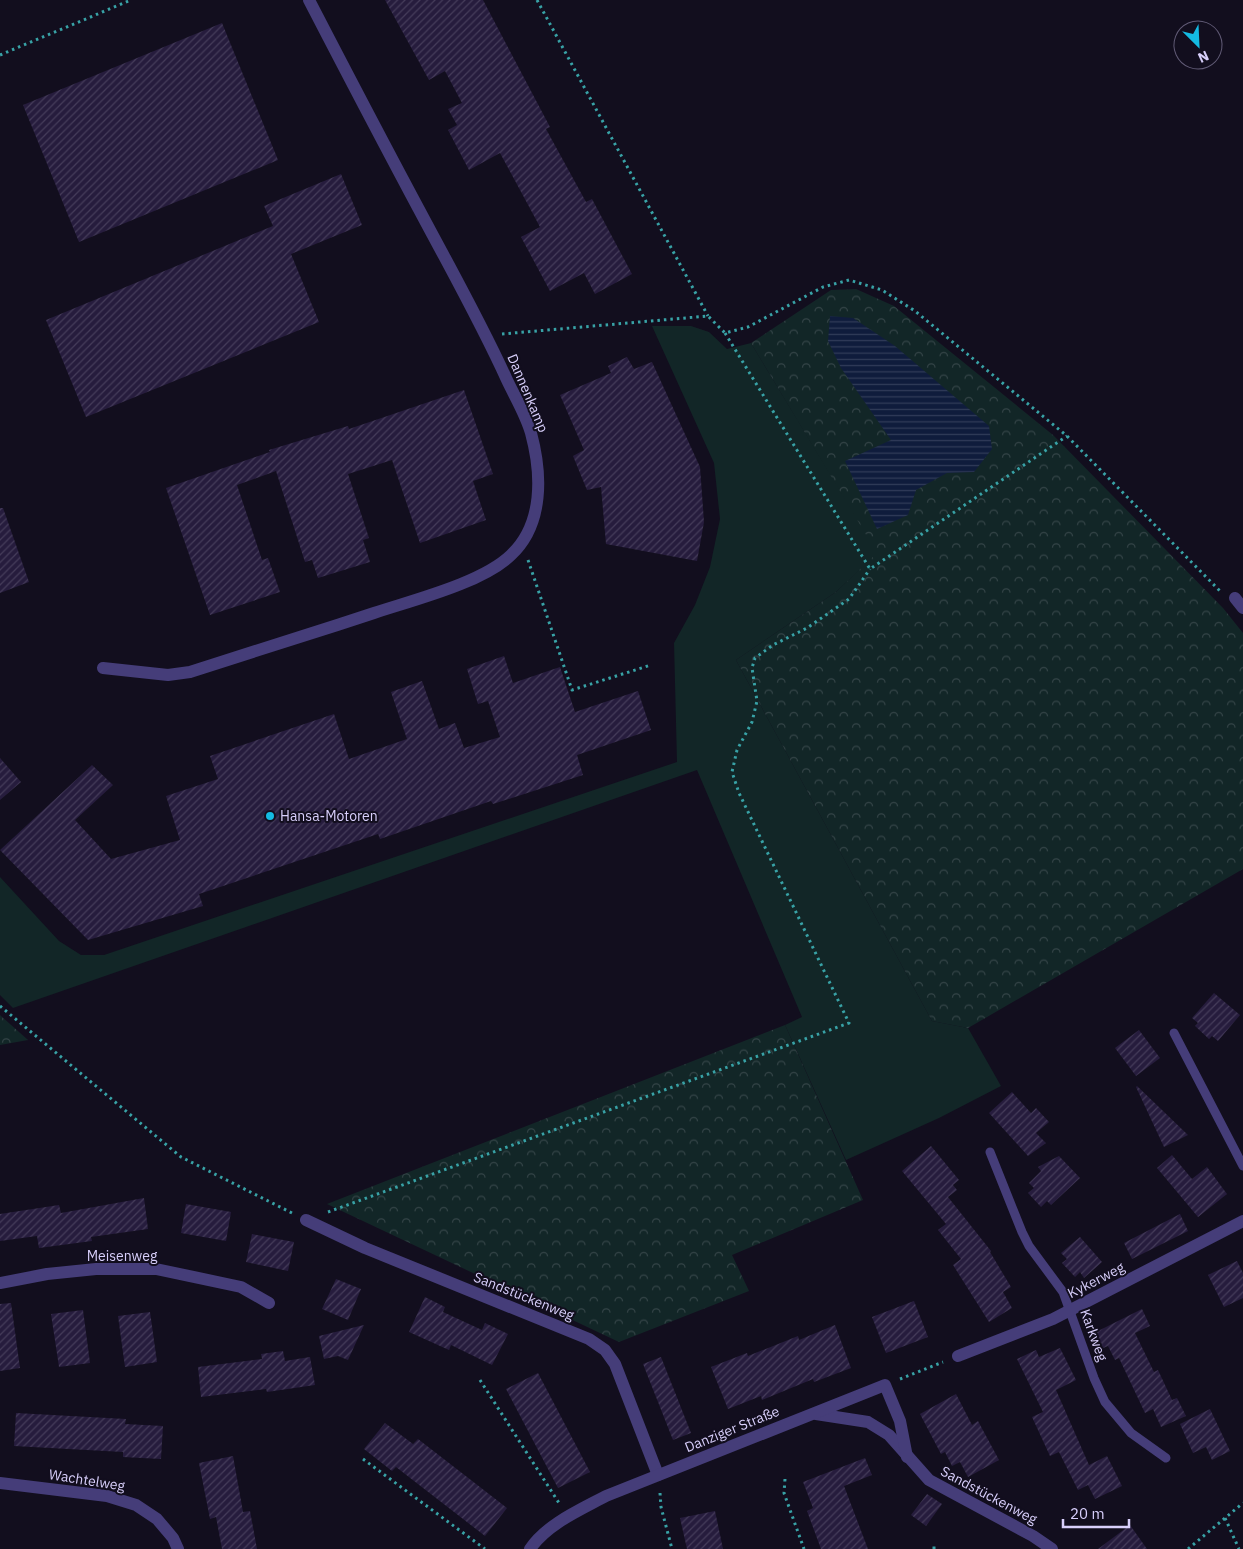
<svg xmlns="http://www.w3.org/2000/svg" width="1243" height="1549" font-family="'IBM Plex Sans',sans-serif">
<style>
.grass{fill:#122627}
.forest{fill:url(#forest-crowns)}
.water{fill:url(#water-rules)}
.building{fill:url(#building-hatch)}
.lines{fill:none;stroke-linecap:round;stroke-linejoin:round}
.path{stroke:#38a2a6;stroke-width:3;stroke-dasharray:2.5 4;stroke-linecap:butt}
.lane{stroke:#453d79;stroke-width:9}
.street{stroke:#453d79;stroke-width:12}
.poi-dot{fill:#14bae2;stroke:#120e1e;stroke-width:2}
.labels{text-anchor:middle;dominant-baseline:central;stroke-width:4;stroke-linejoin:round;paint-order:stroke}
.street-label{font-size:14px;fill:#d8cffb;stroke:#120e1e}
.poi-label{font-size:14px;fill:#d8cffb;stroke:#120e1e;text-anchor:start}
</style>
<defs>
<pattern id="forest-crowns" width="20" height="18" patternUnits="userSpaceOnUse" patternTransform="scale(1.25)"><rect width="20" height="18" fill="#122627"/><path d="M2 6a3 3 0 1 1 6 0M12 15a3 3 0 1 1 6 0" fill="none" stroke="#344447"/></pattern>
<pattern id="water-rules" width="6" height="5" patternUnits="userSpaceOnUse" patternTransform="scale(1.25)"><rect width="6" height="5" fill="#0f1c3c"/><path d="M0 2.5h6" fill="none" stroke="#313c59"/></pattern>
<pattern id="building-hatch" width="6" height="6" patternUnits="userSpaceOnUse" patternTransform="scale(1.25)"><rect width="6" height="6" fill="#261c3d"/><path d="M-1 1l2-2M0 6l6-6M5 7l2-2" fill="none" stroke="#453c5a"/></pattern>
</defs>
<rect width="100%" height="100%" fill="#120e1e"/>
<path class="grass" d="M652,326H691L709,332L727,349L751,343L878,553L836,592L736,660L932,1021L968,1028L1001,1086L939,1118L846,1160L785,1025L802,1017L697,770L13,1008L0,995V877L59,941L81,955H104L677,762L674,643L695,605L710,567L720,519L714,463Z"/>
<g class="forest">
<path d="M856,289L894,306L1053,435L1223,608L1243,633V869L968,1028L932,1021L736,660L836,592L877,553L751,343L831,290Z"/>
<path d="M0,1015L1,1016L28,1040L0,1045Z"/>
<path d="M785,1025L863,1200L732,1255L749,1291L619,1342L327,1204Z"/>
</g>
<path class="water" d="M830,316L853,318L895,346L989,426L992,449L974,472L947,473L916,490L908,515L877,529L845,461L891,440L841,368L828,341Z"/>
<g class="building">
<path d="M385,0H483L550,127L546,129L586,202L592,199L632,274L595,294L584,273L550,291L521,237L540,227L500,153L469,170L448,130L457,125L448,109L462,103L445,71L429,80Z"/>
<path d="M222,23L278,160L79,242L23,105Z"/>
<path d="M341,174L362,225L291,254L319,322L86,417L46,320L273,226L264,206Z"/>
<path d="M627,357L634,369L652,362L700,467L704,522L697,561L606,544L601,487L587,490L573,456L584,450L560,395L611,373L608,366Z"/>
<path d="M464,390L493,474L473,481L486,520L420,543L392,460L348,474L369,538L363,540L370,562L318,578L312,560L305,562L276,471L237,485L262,560L268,558L280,592L210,615L166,488L270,452L269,450L348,426L349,429Z"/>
<path d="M0,508H3L29,582L0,593Z"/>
<path d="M504,656L513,683L560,667L575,712L638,691L651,730L577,755L583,775L493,804L491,801L380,839L378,834L199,894L203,906L88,940L0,850L92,765L113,785L75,820L111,859L180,840L166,796L218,779L210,756L334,714L349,759L407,739L391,692L422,681L439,729L455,723L464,748L500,737L488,701L478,704L467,669Z"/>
<path d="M0,758L21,782L0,800Z"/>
<path d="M1214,993L1240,1015L1218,1041L1212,1036L1209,1039L1195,1026L1198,1023L1192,1018Z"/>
<path d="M1139,1030L1160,1058L1136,1076L1115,1048Z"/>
<path d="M1137,1086L1188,1135L1164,1147L1136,1087Z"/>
<path d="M1012,1092L1031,1113L1036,1108L1049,1122L1036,1133L1046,1143L1028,1156L989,1113Z"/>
<path d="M931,1146L959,1180L953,1185L957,1190L948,1197L991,1251L990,1252L1011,1287L1003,1292L1012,1308L989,1322L953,1265L961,1259L938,1230L946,1224L902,1171Z"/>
<path d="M1172,1155L1192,1179L1207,1167L1227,1194L1198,1217L1157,1168Z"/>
<path d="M1059,1156L1080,1178L1051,1205L1047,1201L1041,1207L1028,1193L1034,1188L1029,1183L1041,1171L1038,1167Z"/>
<path d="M144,1198L148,1229L91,1237L92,1241L39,1248L37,1236L0,1241V1214L59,1205L61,1213Z"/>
<path d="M186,1204L231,1212L226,1241L181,1233Z"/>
<path d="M1180,1214L1188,1231L1132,1259L1124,1243Z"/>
<path d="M252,1234L294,1242L288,1271L246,1262Z"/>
<path d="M1080,1237L1102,1262L1084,1278L1080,1272L1075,1277L1062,1263L1067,1259L1061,1253Z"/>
<path d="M1237,1261L1243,1273V1298L1224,1307L1208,1275Z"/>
<path d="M336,1279L361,1289L348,1320L322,1309Z"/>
<path d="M425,1297L445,1307L443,1312L482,1330L485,1323L508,1334L492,1365L451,1345L449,1350L409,1332Z"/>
<path d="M914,1301L928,1337L886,1353L872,1317Z"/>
<path d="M11,1303L20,1368L0,1371V1304Z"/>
<path d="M1142,1309L1150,1326L1135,1333L1154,1372L1158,1370L1172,1400L1177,1398L1186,1416L1161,1427L1153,1409L1145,1413L1119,1358L1115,1360L1108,1346L1101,1349L1094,1333Z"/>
<path d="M83,1310L90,1363L59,1367L51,1314Z"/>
<path d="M150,1312L157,1362L125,1367L118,1316Z"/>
<path d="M364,1325L348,1360L338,1356L324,1359L319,1336Z"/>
<path d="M835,1325L851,1368L814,1382L813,1379L762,1400L761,1396L728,1409L711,1367L747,1353L748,1356L798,1336L799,1340Z"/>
<path d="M1060,1348L1076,1380L1056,1390L1089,1465L1107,1456L1122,1486L1095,1499L1088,1485L1078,1490L1059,1452L1050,1456L1032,1417L1043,1412L1017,1359L1036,1350L1039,1357Z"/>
<path d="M283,1351L285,1361L310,1357L315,1385L267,1392L266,1389L201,1397L198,1367L262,1359L261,1354Z"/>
<path d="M661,1357L691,1433L673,1440L643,1364Z"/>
<path d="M538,1373L590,1472L558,1488L506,1389Z"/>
<path d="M956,1394L972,1425L978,1421L999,1460L968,1477L960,1462L952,1466L945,1452L941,1454L920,1414Z"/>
<path d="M1210,1409L1230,1451L1212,1460L1206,1447L1193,1453L1180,1424Z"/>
<path d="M16,1413L126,1419L125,1424L163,1426L161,1459L123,1457V1452L14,1446Z"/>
<path d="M385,1423L413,1444L418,1439L507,1508L485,1536L396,1467L392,1471L364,1449Z"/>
<path d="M233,1456L243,1512L250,1511L257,1549H222L216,1517L210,1519L199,1463Z"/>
<path d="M865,1458L872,1475L844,1486L868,1549H821L807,1511L813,1508L803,1482Z"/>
<path d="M927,1494L942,1504L926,1526L911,1515Z"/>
<path d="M715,1511L723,1549H687L680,1518Z"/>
<path d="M1130,1525L1147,1549H1098Z"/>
</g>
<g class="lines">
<g class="path">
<path d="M537,0L708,316"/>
<path d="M0,55L131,0"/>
<path d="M725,333L870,569L1067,436"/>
<path d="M502,334L708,316L725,333L748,327L823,287L849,280L882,290L915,311L1067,436L1220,591"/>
<path d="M528,560L572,690L651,665"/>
<path d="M0,1006L181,1157L292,1213"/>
<path d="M328,1212L849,1023L739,793L732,772L737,750L752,722L757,701L752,668L755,658L773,645L807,628L849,599L870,569"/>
<path d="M900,1379L943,1362"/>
<path d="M480,1380L559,1503"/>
<path d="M363,1459L485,1549"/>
<path d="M785,1479L784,1493L804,1549"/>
<path d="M660,1493L661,1507L672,1549"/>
<path d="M1225,1518L1239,1549"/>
<path d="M934,1549V1544"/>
<path d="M1188,1549L1243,1503"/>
</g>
<g class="lane">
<path d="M1174,1033L1243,1166"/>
<path d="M990,1152L1022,1232L1029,1246L1063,1292L1094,1378L1105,1402L1131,1433L1166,1458"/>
</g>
<g class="street">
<path d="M1235,598L1243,608"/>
<path d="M103,668L168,675L190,672C252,652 313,633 374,613C413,600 482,583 511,555C544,524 542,474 531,433C526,415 515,397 507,380C488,338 466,297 444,256C398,171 353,85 309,0"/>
<path d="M306,1220L365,1248L589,1339L605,1350L615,1364L658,1475"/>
<path d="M0,1283L47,1274L96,1269H156L241,1287L269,1303"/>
<path d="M958,1356L1053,1319L1243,1221"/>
<path d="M816,1414L868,1422L889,1435L929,1480L1033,1536L1052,1549"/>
<path d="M0,1483L107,1496L136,1505L157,1519L173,1538L178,1549"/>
<path d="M530,1549C547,1524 580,1510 606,1496L885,1385L900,1421L907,1457"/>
</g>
</g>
<circle class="poi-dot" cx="270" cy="816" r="5"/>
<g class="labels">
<g class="street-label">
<text transform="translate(528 393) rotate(67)">Dannenkamp</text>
<text x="122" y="1256">Meisenweg</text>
<text transform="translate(1096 1280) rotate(-27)">Kykerweg</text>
<text transform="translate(524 1296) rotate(22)">Sandstückenweg</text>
<text transform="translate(1094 1335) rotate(70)">Karkweg</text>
<text transform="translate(732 1429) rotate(-22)">Danziger Straße</text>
<text transform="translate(87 1480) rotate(9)">Wachtelweg</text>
<text transform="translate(989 1495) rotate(28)">Sandstückenweg</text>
</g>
<g class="poi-label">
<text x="280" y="816">Hansa-Motoren</text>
</g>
</g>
<g transform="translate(1198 45) rotate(156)"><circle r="24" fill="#120e1e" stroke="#615b76"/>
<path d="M0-4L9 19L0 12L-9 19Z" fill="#14bae2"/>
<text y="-8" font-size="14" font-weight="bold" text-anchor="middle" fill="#d8cffb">N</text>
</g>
<path d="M1063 1519v8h66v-8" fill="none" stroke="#d8cffb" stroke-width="2.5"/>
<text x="1070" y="1519" font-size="15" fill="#d8cffb" stroke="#120e1e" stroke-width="4" paint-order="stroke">20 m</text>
</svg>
